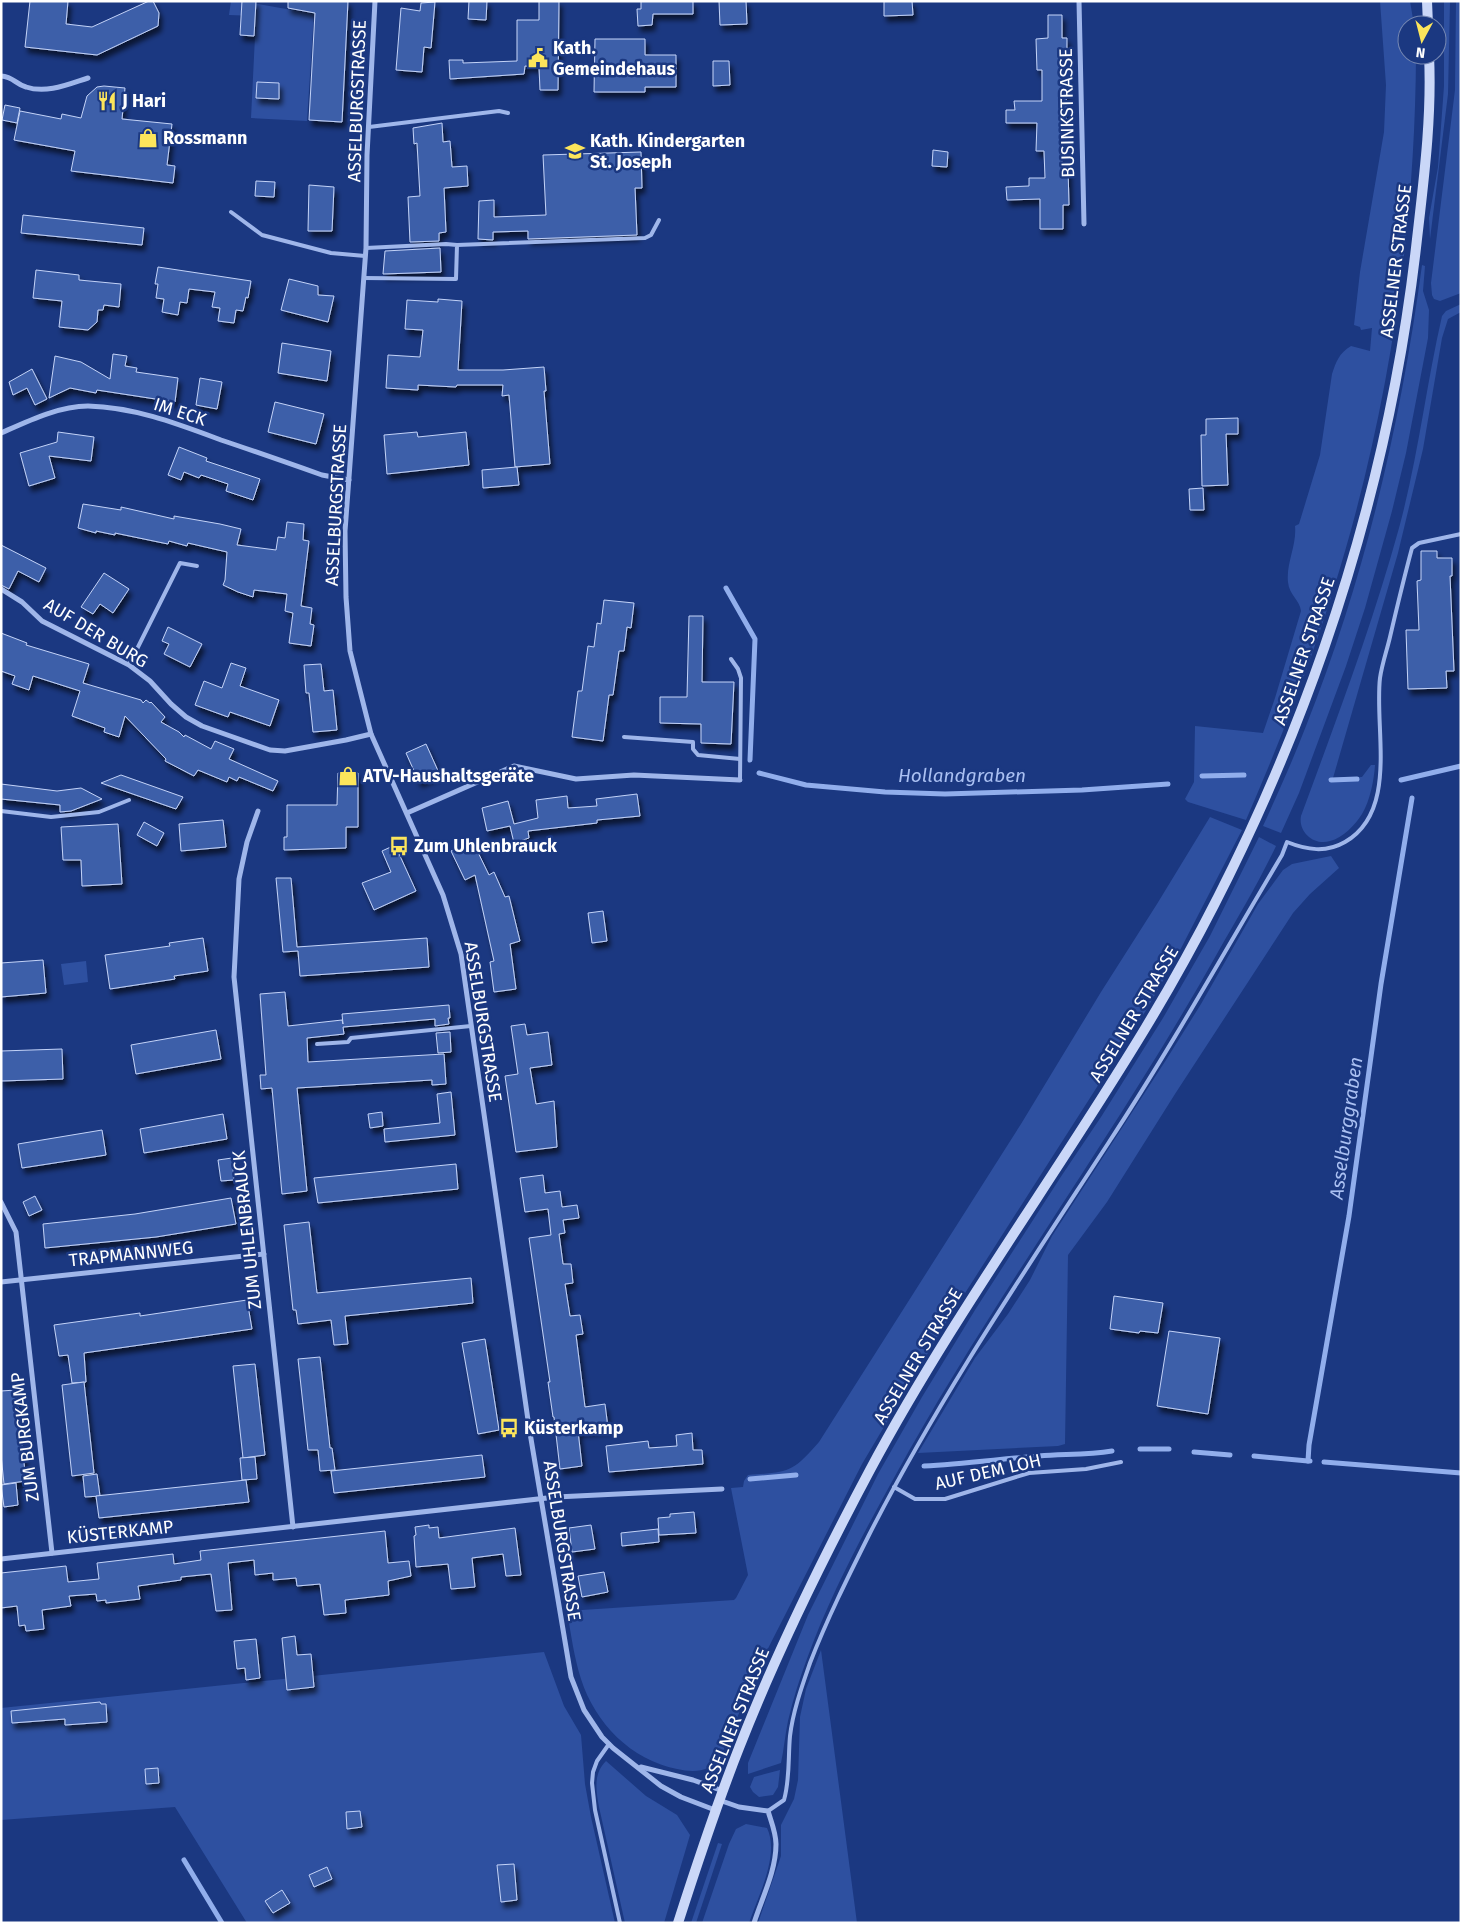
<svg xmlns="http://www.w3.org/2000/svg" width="1462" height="1924" font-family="'Fira Sans',sans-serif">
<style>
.green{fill:#2e50a0}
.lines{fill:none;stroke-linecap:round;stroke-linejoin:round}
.stream{stroke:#91aeec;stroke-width:5}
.building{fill:#3e5fa9;stroke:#c3d3f8;filter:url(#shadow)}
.service{stroke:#9fb6ea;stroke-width:4}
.minor{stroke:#9fb6ea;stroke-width:5}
.secondary{stroke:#cad7f8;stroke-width:10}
.labels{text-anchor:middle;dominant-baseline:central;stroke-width:5;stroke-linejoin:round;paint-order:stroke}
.poi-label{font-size:18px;font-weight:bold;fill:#fff;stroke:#1b3881;text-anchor:start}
.street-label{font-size:18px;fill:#fff;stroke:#1b3881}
.water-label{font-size:19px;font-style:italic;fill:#aac0f2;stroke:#1b3881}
</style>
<defs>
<filter id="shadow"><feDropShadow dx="3" dy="5.5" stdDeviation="2.5" flood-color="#0009"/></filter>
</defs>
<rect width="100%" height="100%" fill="#1b3881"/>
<g class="green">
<path d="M231,1H241L314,14L307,121L251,118L256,16L229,15Z"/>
<path d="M1380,1H1410L1414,25H1407V55H1416C1415,237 1387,421 1332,594C1308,671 1278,746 1246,820L1188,802L1185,799L1194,782L1195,726L1263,733L1275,698L1301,611C1300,600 1289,595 1288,582C1286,563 1297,545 1295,526L1299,524L1320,455L1332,374C1336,362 1339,353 1351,346L1370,351L1372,328L1361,330L1360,327L1354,325L1360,272L1384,132L1386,85Z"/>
<path d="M1444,1H1450L1448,94L1430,239L1429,218L1438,167L1444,86Z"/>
<path d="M1456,1H1461V293L1440,301L1434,299L1432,295L1431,283L1455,90Z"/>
<path d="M1422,265L1425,266L1423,291L1429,310L1428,338L1406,453L1392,511L1365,608L1346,666L1299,793L1281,833L1263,826C1278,793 1293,760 1306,726C1365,578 1401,422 1422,265Z"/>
<path d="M1461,304V312L1448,319L1442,338L1423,449L1398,553L1333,778L1362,777L1371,765H1375C1374,780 1370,801 1362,814C1355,825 1343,838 1330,841C1314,846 1298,832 1301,816C1336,721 1372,626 1399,528C1418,458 1426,386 1442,316L1446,311Z"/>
<path d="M1210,817L1242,830L1176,958L1145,1012L942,1329L862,1464L758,1668L721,1756C710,1772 695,1773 677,1769C631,1760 595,1723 581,1679C574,1657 571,1634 567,1611L734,1600L736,1598L748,1575L731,1488L743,1487L744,1481L748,1475C789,1472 792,1473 819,1442L1021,1124L1101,992L1157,904Z"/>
<path d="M1259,837L1276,846C1259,882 1238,917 1218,952C1118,1131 994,1296 895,1476C863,1534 831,1593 808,1656C800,1677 793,1699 788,1721C785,1735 784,1749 781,1763L748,1774V1763L808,1615L878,1474L922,1397L975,1310L1062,1175L1101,1117L1163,1018L1210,936Z"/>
<path d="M1331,856L1339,868L1310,894L1293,913L1175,1094L1107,1202L1068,1255L1065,1444L1058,1446L918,1453L975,1358L1008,1314L1030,1280L1052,1236L1166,1060L1201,1004L1258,904L1283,870L1292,864Z"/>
<path d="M86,961L88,982L64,985L61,964Z"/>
<path d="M821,1650L857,1923H758L781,1856V1825L794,1799L798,1780L800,1717L806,1689Z"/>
<path d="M544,1652L564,1706L581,1735L585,1784L591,1817L615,1923H247L175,1807L1,1820V1708Z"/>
<path d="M606,1761L646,1796L677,1815L690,1835L664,1923H625L599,1807C596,1790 593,1774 606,1761Z"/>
<path d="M780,1770L778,1787L773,1795L759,1797L753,1792L750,1787L754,1777Z"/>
<path d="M746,1824L767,1828C780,1855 758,1896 749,1923H702L729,1844L736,1829Z"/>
<path d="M718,1843L722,1844L696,1923H691Z"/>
</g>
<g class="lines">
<g class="stream">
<path d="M726,588L755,639L750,760"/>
<path d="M759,773L806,785L885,792L945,794L1082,790L1168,784"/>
<path d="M1202,776L1244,775"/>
<path d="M1331,780L1357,779"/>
<path d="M1401,780L1461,766"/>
<path d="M1140,1449H1169"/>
<path d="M1194,1452L1230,1455"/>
<path d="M1254,1456L1308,1461"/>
<path d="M1310,1461H1308L1309,1445L1349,1216L1381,984L1412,798"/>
<path d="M1324,1462L1461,1473"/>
<path d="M924,1466C962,1464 1001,1459 1039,1456C1064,1454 1087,1455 1112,1451"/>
<path d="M750,1479L796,1475"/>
<path d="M184,1860L222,1923"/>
</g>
</g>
<g class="building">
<path d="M30,1H68L66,24L92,27L149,1H153L159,13L158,26L97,55L25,47Z"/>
<path d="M242,1H256L254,36L240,35Z"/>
<path d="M288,1H348L342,122L309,120L315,13L288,8Z"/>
<path d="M469,1H487L486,20L468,19Z"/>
<path d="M539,1H559L558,90H540L539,67L525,66L524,74L450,79L449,60H463V63L517,61V20H539Z"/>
<path d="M641,1H693V14H653L652,25L638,26L637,9H641Z"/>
<path d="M719,1H746L747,24L720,25Z"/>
<path d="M884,1H912L913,15L884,16Z"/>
<path d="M435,2L431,48L424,47L422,72L396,70L401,8L420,11L421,3Z"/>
<path d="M1048,15H1062V38H1067L1066,127H1062V168H1068L1069,205H1063V229H1040V199L1007,200L1006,187L1029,186V178H1045L1044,151H1036L1037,123H1006V110H1015L1014,101H1042V70H1037L1036,39L1048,38Z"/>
<path d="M595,39H645V55H676V87H645V92H594Z"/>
<path d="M713,61H729L730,85L713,86Z"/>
<path d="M257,82L279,83V99L256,98Z"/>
<path d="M104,86L125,88L122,119L172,124L167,165L175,166L173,183L71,171L75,151L14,140L20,111L61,119L62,114L81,118L87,96L97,87Z"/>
<path d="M5,105L20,108L17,123L2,120Z"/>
<path d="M442,123L443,142L450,141L452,167L467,166L468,186L444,188L446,232L439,233V241L410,242L408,197L420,196L417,143L414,144L413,128Z"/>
<path d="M933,150L948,152L947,167L932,166Z"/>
<path d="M641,152L642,188H635L637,235L528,239V231L493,232V240L478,239L479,201L494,200V217L546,215L543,155Z"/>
<path d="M256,181L275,182L274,197L255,196Z"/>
<path d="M309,185L334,187L332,231H308Z"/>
<path d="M23,215L144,228L142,245L21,233Z"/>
<path d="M440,248L441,272L383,274L385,251Z"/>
<path d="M158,267L251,281L248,298L246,297L243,311L236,310L234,323L218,321L220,308L212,307L215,292L189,289L187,303L180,302L178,315L162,312L164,299L156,298L158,284H155Z"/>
<path d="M36,270L79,275V280L121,284L119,307L104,305L103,310H98L97,322L88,330L59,327L62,301L33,298Z"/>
<path d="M289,279L318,286V295L334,296L328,322L281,310Z"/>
<path d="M438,299L462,301L458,370H503L544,367L546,391H544L550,464L515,467L509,395L502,396L503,385H457L456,387L418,385V390L386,388L388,355L420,357L423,330L405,329L407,300L438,302Z"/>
<path d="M282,343L331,351L327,381L278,373Z"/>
<path d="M113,354L127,356L125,366L137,368L136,372L178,378L175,402L97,390L96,393L70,388L49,398L55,356L81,362L110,379Z"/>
<path d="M32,369L47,399L35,405L27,388L13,395L9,382Z"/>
<path d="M200,378L222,382L217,409L196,405Z"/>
<path d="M275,402L324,414L316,444L268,432Z"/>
<path d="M1238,418V434H1226L1228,485L1202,486L1201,435H1206V419Z"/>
<path d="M58,432L94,437L91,461L49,456L55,478L29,486L20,453L57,442Z"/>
<path d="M417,432L418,437L466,432L469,465L387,474L384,435Z"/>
<path d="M179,447L207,458L206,461L260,479L253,500L226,491L228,484L201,475L199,478L184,472L181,480L168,475Z"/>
<path d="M517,467L519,485L483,488L482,470Z"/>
<path d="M1203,488L1204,510H1190L1189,489Z"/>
<path d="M83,504L121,510V507L174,519V516L220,524L241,529L237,545L276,550L278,537L285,538L287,522L304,524L303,540L309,541L301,606L312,608L310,624L314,625L311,646L289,643L293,613L285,611L287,594L254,590L253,597L238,592L223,585L225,580L227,552L188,543L187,546L169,541L168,544L115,533V535L96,531V533L78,528Z"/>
<path d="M1,545L46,568L39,582L18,571L9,589L1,585Z"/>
<path d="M1421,551H1437V558H1452V576H1450L1454,671H1446L1447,688L1408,689L1406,630H1419L1417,581L1421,580Z"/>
<path d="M104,573L129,589L113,613L100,604L93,614L81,607Z"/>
<path d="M604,600L634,603L631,628L627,627L624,651H619L613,695H609L603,741L572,737L578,691H582L588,646L594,647L597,623L601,624Z"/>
<path d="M689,616H703L702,682H734L731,744L701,743V724L660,723V697H687Z"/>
<path d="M168,627L202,644L190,667L164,654L169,644L162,641Z"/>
<path d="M1,633L27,643L26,645L89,664L83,683L141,700L143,703L146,700L150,703L151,702L165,717L161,722L179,732L184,737L185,735L211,749L215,741L234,749L229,759L278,781L273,791L239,777L237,781L229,777L227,782L198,770L194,776L165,761L166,759L125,716L119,737L104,732L105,728L72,716L80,691L33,676L29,690L12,684L15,676L1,671Z"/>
<path d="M231,663L246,668L240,686L279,700L270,726L230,712L228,717L195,705L204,681L222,688Z"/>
<path d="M321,664L324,691L333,690L337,730L313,732L309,693H306L304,665Z"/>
<path d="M426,744L439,773L419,782L406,753Z"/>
<path d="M338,773H358V827H346V848L284,850V837H287V805H337Z"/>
<path d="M121,775L183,797L176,809L101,783Z"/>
<path d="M1,784L57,791L81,788L102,799L71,811L60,812V805L1,799Z"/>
<path d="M637,794L640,816L597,820V823L528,831L529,838L514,843L510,826L487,831L482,808L508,801L514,824L538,818L536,800L567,796L568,808L597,806L596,799Z"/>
<path d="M223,820L226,847L181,851L179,824Z"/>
<path d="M144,822L164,833L157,846L137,835Z"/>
<path d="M118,824L122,884L82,886L81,860H63L61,827Z"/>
<path d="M472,840L489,875L494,872L505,897L509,896L520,941L510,944L516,989L494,992L490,962L494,961L475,875L465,880L451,851Z"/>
<path d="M395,845L416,891L374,910L362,883L391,872L382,851Z"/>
<path d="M276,878H291L297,947L427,938L429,967L300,976L298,951L283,952Z"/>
<path d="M603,911L607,941L592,943L588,913Z"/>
<path d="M203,938L208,971L174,976L175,979L110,989L105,955L170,946L169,943Z"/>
<path d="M43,960L46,993L1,997V963Z"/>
<path d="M285,992L288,1026L342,1020L343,1024L342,1014L449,1005L450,1018H448L449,1024L435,1026V1019L343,1027L344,1034L307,1038L308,1062L444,1054L446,1084L432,1085V1080L297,1088L307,1191L282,1194L272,1088L261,1089L260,1075H266L260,994Z"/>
<path d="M525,1024L527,1035L548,1032L552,1065L530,1068L536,1104L554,1101L557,1147L516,1152L505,1076L518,1074L511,1026Z"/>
<path d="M216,1030L221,1059L136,1074L131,1045Z"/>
<path d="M450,1032L451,1052L438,1053L436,1033Z"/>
<path d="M62,1049L63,1079L1,1081V1051Z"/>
<path d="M451,1092L455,1135L385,1142L384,1129L440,1123L437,1094Z"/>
<path d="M382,1112L383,1126L370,1128L368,1114Z"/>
<path d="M223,1114L227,1139L144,1153L140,1129Z"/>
<path d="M102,1130L106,1155L22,1168L18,1144Z"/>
<path d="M232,1158L234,1180L221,1181L218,1160Z"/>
<path d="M456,1164L458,1189L318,1203L314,1178Z"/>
<path d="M543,1175L545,1193L560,1191L562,1207L577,1205L579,1218L563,1220L565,1233L559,1234L563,1264H571L573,1283L565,1284L570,1316L580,1315L583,1334L576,1335L585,1407L605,1404L608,1428L578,1431L582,1466L560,1469L554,1417H553L548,1382H550L529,1238L551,1235L548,1209L525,1212L520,1178Z"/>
<path d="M35,1196L42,1210L29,1216L23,1202Z"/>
<path d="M231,1198L236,1224L156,1237L45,1248L43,1224L135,1214Z"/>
<path d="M309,1222L317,1293L471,1278L473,1303L345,1316L348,1344L334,1345L331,1320L298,1324L296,1310H293L284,1225Z"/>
<path d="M1114,1296L1163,1303L1158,1333L1140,1331L1139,1333L1110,1329Z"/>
<path d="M247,1300L252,1329L84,1353L86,1382L72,1383L68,1355L59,1356L54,1325L140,1313V1316Z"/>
<path d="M1169,1331L1220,1338L1208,1414L1157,1406Z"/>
<path d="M485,1339L499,1430L478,1434L462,1343Z"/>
<path d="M320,1357L330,1448H332L335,1470L320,1471L318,1450H308L298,1359Z"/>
<path d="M255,1364L265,1455L243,1458L233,1366Z"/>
<path d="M84,1382L94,1473L72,1476L62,1385Z"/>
<path d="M16,1390L26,1481L4,1484L1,1455V1391Z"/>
<path d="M692,1433L693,1450H702L703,1464L609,1472L606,1446L648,1441L649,1448L677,1446L676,1435Z"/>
<path d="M482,1455L485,1477L334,1493L331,1471Z"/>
<path d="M255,1457L257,1479L242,1480L240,1458Z"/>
<path d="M97,1474L100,1496L85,1497L83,1476Z"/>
<path d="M246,1480L249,1502L99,1518L96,1496Z"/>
<path d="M16,1483L18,1505L4,1507L1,1485Z"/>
<path d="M694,1512L696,1533L659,1535L658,1518L670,1517V1514Z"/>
<path d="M429,1525V1528L438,1527L439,1538L515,1528L521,1575L506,1576L503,1554L472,1558L475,1587L451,1589L448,1564L416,1567L414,1536L416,1535L415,1527Z"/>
<path d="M591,1525L595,1549L572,1552L569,1528Z"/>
<path d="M658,1529L659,1542L622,1546L621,1533Z"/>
<path d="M385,1531L388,1563L409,1561L411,1576L388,1581L389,1595L345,1600L346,1613L324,1615L320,1584L297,1586L296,1578L273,1580V1573L255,1575L254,1560L228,1563L232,1610L216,1611L211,1574L181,1577V1580L138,1586L140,1599L106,1603V1600L97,1601L96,1594L69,1596L71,1606L42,1610L44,1629L26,1631L25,1625L19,1626L17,1606L1,1608V1573L66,1566L68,1582L99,1579L97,1563L173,1554L174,1564L201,1560L200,1551Z"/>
<path d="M604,1572L608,1592L582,1597L578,1576Z"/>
<path d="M295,1636L297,1655L311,1654L314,1687L287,1690L282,1638Z"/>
<path d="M256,1639L260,1678L246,1680L245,1668L237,1669L234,1641Z"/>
<path d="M100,1702L101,1704H106L107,1722L65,1725V1719L12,1723L11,1711Z"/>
<path d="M158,1768L159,1783L146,1784L145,1769Z"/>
<path d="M360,1811L362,1827L347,1829L346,1812Z"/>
<path d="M514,1864L517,1900L501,1902L497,1865Z"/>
<path d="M327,1867L332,1879L314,1887L309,1875Z"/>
<path d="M282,1890L290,1903L273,1913L265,1901Z"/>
</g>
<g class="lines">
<g class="service">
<path d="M369,127L499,111L508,113"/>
<path d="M231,212L262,235L331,253L365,256"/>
<path d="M457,245L645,238L651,235L659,220"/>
<path d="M364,278L456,279L457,245L446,244L366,248"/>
<path d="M731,659L738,669L741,678L740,780"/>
<path d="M129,665L180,563L197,566"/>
<path d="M624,737L693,742V749L698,755L740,759"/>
<path d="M1,811L51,817L99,812L129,800"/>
<path d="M317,1044L348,1042L351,1038L471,1026"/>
<path d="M894,1487L915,1499H945L1029,1473L1086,1469L1121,1462"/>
<path d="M609,1744L597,1761L593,1772L592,1783L595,1810L620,1923"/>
<path d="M768,1811L784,1800C790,1779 788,1758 790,1736C793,1711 802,1686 810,1663C827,1619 848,1577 869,1535C939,1398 1025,1271 1109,1142C1170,1049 1225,951 1282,855L1287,842C1307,850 1326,853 1345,842C1399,811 1374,728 1380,678C1382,664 1387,650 1390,637C1397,607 1404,578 1412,548L1419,543L1461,534"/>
</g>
<g class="minor">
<path d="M375,1L367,155L366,248L345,531L346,597L350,651L371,734L443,895L461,954L529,1427L571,1677L584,1710L602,1737L613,1748L661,1786L681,1797L715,1810"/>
<path d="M1079,1L1084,224"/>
<path d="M1,76C14,77 15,84 26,87C47,94 69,84 88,78"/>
<path d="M1,433C28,421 59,406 88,406C134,407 178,424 221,440C254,451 288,463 322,475L349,480"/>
<path d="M1,589L22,602L42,621L129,665L150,681L171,704L186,717L202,726L270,750L285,751L346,740L371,734"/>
<path d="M258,811L247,842L239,879L234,977L293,1527"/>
<path d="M407,813L514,766L576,779L634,775L740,780"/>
<path d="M1,1202L16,1232L52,1553"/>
<path d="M1,1282L264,1254"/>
<path d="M1,1559L556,1497L722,1489"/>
<path d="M641,1767L693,1780L723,1791"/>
<path d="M719,1800L739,1807L768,1811C771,1821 776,1833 776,1844C776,1871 762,1898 754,1923"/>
</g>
<g class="secondary">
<path d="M1427,1L1428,25"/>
<path d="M678,1923C697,1864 716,1806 739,1748C776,1653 822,1560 870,1470C952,1317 1056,1176 1146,1027C1291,786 1386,519 1417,239C1424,178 1432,116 1429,55"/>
</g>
</g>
<defs>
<symbol id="civic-bare" viewBox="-9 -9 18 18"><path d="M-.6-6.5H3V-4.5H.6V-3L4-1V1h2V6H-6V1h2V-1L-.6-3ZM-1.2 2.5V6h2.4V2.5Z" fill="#fce55b" stroke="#1b3881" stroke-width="2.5" paint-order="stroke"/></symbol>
<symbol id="restaurant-bare" viewBox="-9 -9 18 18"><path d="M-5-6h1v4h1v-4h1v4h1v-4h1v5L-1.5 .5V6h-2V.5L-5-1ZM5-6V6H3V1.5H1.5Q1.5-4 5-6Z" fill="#fce55b" stroke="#1b3881" stroke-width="2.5" paint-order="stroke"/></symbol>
<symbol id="shop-bare" viewBox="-9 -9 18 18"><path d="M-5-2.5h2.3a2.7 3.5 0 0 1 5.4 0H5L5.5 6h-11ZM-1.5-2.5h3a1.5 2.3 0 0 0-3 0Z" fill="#fce55b" stroke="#1b3881" stroke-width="2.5" paint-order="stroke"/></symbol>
<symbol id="school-bare" viewBox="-9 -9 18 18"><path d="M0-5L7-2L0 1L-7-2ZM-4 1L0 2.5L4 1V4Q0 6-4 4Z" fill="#fce55b" stroke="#1b3881" stroke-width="2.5" paint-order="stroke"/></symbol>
<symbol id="bus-bare" viewBox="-9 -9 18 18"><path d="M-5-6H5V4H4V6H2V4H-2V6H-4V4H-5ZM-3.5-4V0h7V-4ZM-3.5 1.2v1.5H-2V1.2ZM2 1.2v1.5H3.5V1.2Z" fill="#fce55b" stroke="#1b3881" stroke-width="2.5" paint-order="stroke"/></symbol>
</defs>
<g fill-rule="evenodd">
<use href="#civic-bare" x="524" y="44" width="28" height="28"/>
<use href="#restaurant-bare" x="93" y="87" width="28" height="28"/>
<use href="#shop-bare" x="134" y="124" width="28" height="28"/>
<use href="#school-bare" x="561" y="137" width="28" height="28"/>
<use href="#shop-bare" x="334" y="762" width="28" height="28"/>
<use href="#bus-bare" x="385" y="832" width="28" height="28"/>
<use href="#bus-bare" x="495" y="1414" width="28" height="28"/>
</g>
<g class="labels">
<g class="poi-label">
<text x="553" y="48">Kath.<tspan x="553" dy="21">Gemeindehaus</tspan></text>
<text x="122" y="101">J Hari</text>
<text x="163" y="138">Rossmann</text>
<text x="590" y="141">Kath. Kindergarten<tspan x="590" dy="21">St. Joseph</tspan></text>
<text x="363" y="776">ATV-Haushaltsgeräte</text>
<text x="414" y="846">Zum Uhlenbrauck</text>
<text x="524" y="1428">Küsterkamp</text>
</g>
<g class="street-label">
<text transform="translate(357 101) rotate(-88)">ASSELBURGSTRASSE</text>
<text transform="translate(1067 113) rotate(-91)">BUSINKSTRASSE</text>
<text transform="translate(1396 261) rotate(-83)">ASSELNER STRASSE</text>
<text transform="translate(180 412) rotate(18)">IM ECK</text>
<text transform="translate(336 505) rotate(-87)">ASSELBURGSTRASSE</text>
<text transform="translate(96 633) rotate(31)">AUF DER BURG</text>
<text transform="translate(1304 651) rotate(-71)">ASSELNER STRASSE</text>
<text transform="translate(1134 1014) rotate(-59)">ASSELNER STRASSE</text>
<text transform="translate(483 1022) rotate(81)">ASSELBURGSTRASSE</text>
<text transform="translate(247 1230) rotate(-96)">ZUM UHLENBRAUCK</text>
<text transform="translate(131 1254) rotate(-6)">TRAPMANNWEG</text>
<text transform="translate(918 1356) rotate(-59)">ASSELNER STRASSE</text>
<text transform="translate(25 1437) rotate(-97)">ZUM BURGKAMP</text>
<text transform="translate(988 1472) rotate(-13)">AUF DEM LOH</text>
<text transform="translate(120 1532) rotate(-6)">KÜSTERKAMP</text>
<text transform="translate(562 1541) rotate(81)">ASSELBURGSTRASSE</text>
<text transform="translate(735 1720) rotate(-68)">ASSELNER STRASSE</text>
</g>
<g class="water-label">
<text x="962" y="775">Hollandgraben</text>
<text transform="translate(1346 1128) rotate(-82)">Asselburggraben</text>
</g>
</g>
<rect width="1462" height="1924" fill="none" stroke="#ffffff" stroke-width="5"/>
<g transform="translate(1422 40) rotate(187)"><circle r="24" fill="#1b3881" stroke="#7688b3"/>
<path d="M0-4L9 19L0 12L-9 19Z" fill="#fce55b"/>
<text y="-8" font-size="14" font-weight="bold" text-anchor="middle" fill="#ffffff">N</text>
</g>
</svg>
